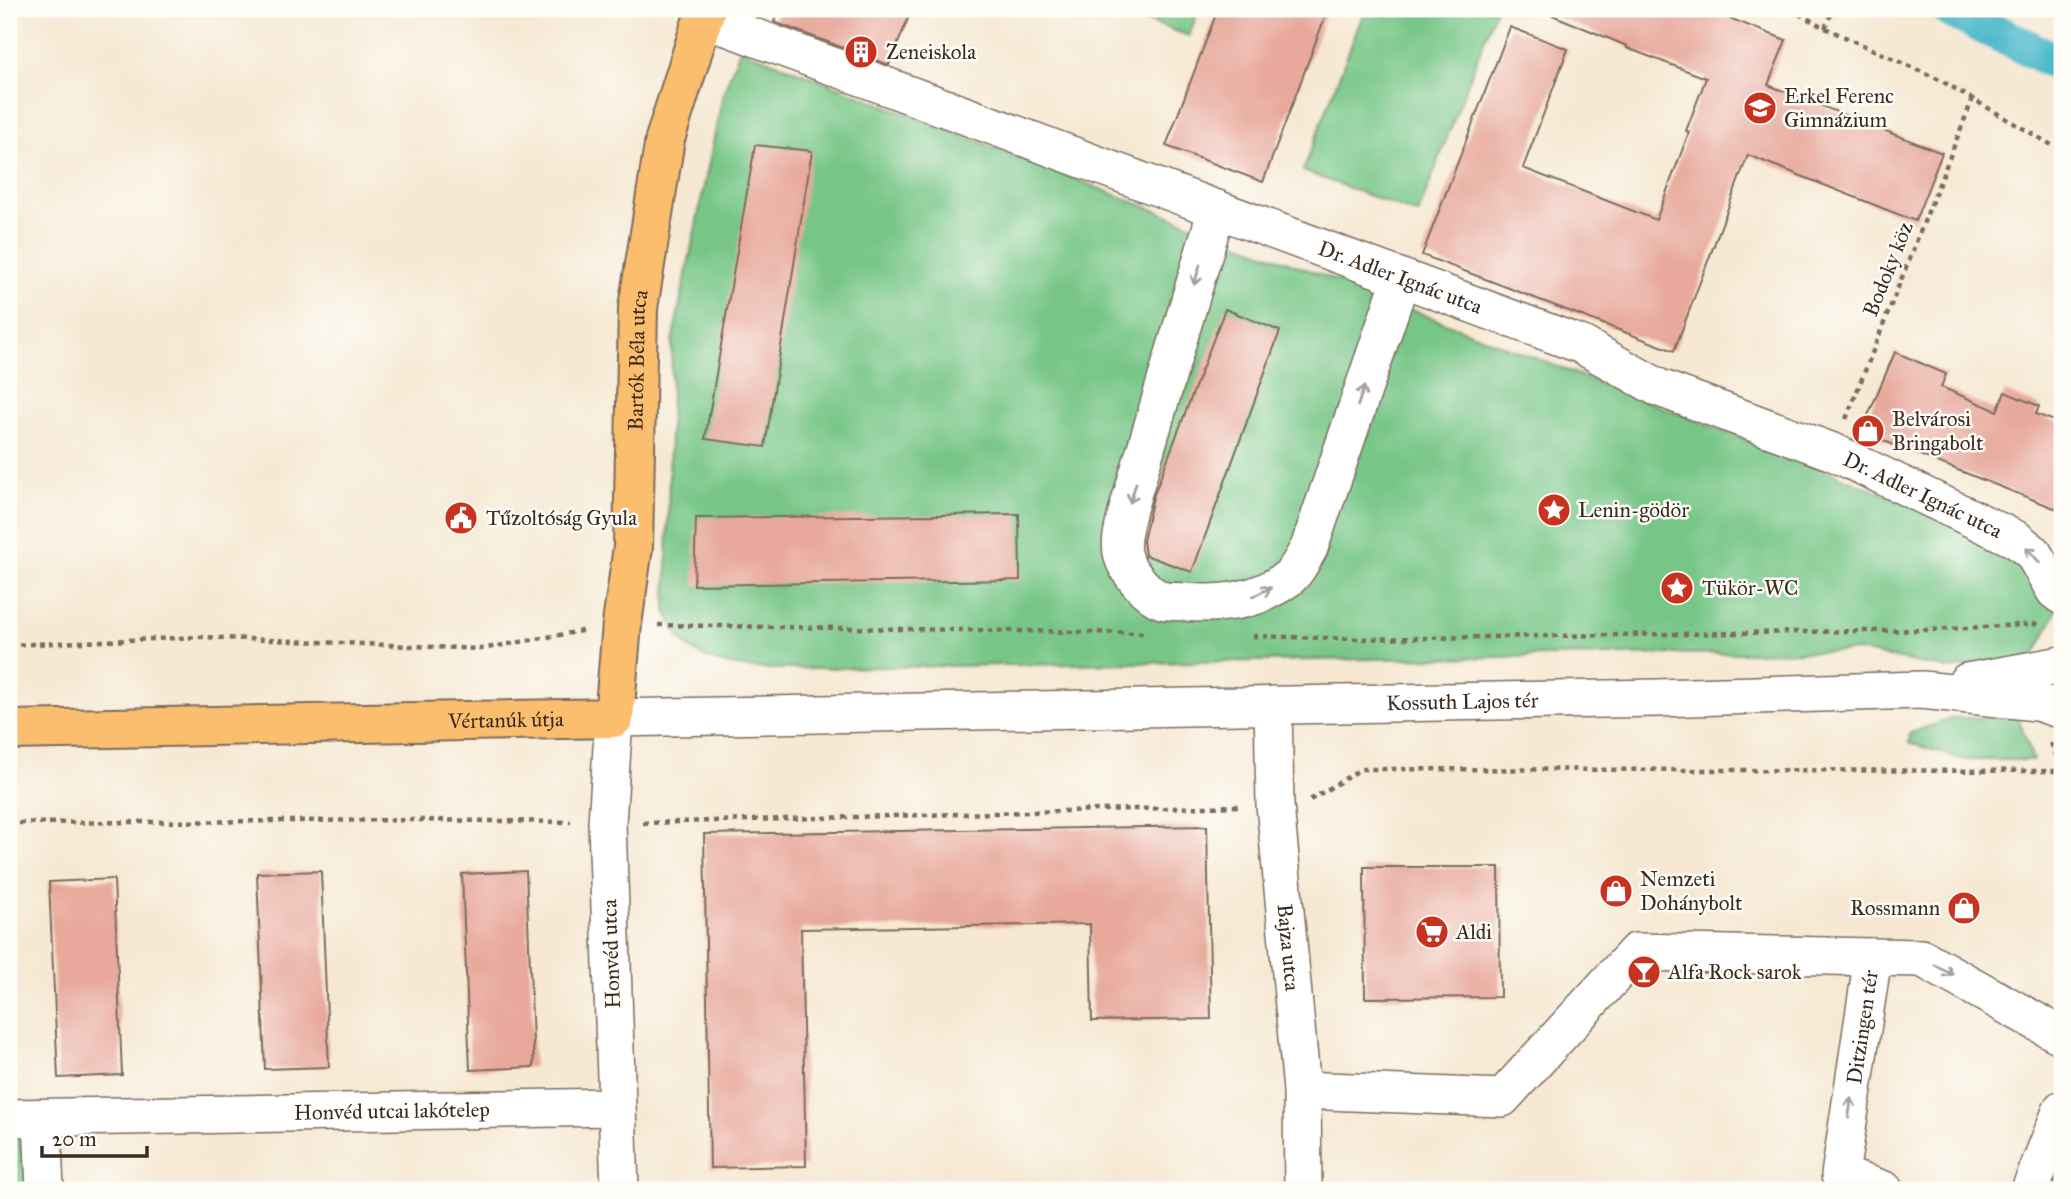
<svg xmlns="http://www.w3.org/2000/svg" width="2071" height="1199" font-family="'IM FELL Great Primer',serif">
<style>
.green{fill:#77c687;stroke:#597852;stroke-width:2}
.lines{fill:none;stroke-linecap:round;stroke-linejoin:round}
.canal{stroke:#4eb9cb;stroke-width:37}
.building{fill:#e8a99c}
.minor-casing{stroke:#7c6c5d;stroke-width:40}
.major-casing{stroke:#7c6c5d;stroke-width:42}
.path{stroke:#7c6c5d;stroke-width:4.5;stroke-dasharray:5 5;stroke-linecap:butt}
.minor{stroke:#fff;stroke-width:37}
.major{stroke:#fabe6e;stroke-width:38}
.oneway{stroke:#a79f9a}
.labels{text-anchor:middle;dominant-baseline:central;stroke-width:5;stroke-linejoin:round;paint-order:stroke}
.poi-label{font-size:21px;fill:#3b2a1e;stroke:#fdfcf7;text-anchor:start}
.street-label{font-size:21px;fill:#3b2a1e;stroke:#fdfcf7}
</style>
<rect width="100%" height="100%" fill="#fdfcf7"/>
<filter id="ink" filterUnits="userSpaceOnUse"><feTurbulence type="fractalNoise" baseFrequency=".0143" numOctaves="2"/><feDisplacementMap in="SourceGraphic" scale="14" xChannelSelector="R" yChannelSelector="G"/><feConvolveMatrix kernelMatrix="1 2 1 2 8 2 1 2 1" color-interpolation-filters="sRGB"/></filter>
<filter id="wash" filterUnits="userSpaceOnUse"><feTurbulence type="fractalNoise" baseFrequency=".00686" numOctaves="4" result="noise"/><feDisplacementMap in="SourceGraphic" scale="28" xChannelSelector="R" yChannelSelector="G"/><feGaussianBlur stdDeviation="1.57" result="paint"/><feColorMatrix in="noise" values="0 0 0 0 0 0 0 0 0 0 0 0 0 0 0 0 0 1.4 0 .05"/><feComposite in="paint" operator="in"/></filter>
<g filter="url(#wash)">
<rect width="100%" height="100%" fill="#f6e8d2"/>
<g class="green">
<path d="M1115,9H1199L1189,36Z"/>
<path d="M1365,9H1496L1418,214L1303,171Z"/>
<path d="M740,49L2006,541L2060,604L2034,656L1949,669L1859,651L771,669C741,668 705,665 682,641C675,633 671,620 666,611L672,343L723,94Z"/>
<path d="M2018,717L2033,760H1965L1909,743L1910,733L1953,718Z"/>
<path d="M9,1118H15L29,1190H9Z"/>
</g>
<g class="lines">
<path class="canal" d="M1949,9L2062,65"/>
</g>
<g id="blocks">
<g class="building">
<path d="M779,9H912L889,65L774,22Z"/>
<path d="M1218,9H1328L1263,182L1166,146Z"/>
<path d="M1538,9H1706L1786,40L1768,85L1942,153L1915,221L1748,155L1674,351L1422,255L1510,27L1568,49L1523,168L1656,220L1689,132L1686,131L1706,78L1627,48V46Z"/>
<path d="M755,145L812,151L765,447L705,439Z"/>
<path d="M1225,309L1280,331L1192,572L1145,555L1143,541L1153,497Z"/>
<path d="M1895,352L1946,374L1941,387L1997,411L2005,392L2039,406L2036,414L2062,424V511L1861,432Z"/>
<path d="M1019,514L1020,580L694,585L696,518Z"/>
<path d="M1207,826L1211,1019L1092,1021L1090,924L801,929L806,1166L710,1168L704,834Z"/>
<path d="M1364,867H1499L1500,997L1365,998Z"/>
<path d="M321,871L329,1067L265,1069L257,873Z"/>
<path d="M526,871L534,1067L470,1070L462,874Z"/>
<path d="M114,879L122,1075L58,1078L49,882Z"/>
</g>
</g>
</g>
<g filter="url(#ink)">
<use href="#blocks" fill-opacity="0" stroke="#7c6c5d" stroke-width="2"/>
<g class="lines">
<defs>
<g id="minor">
<path id="s1" d="M703,18L1582,345L1657,387L1833,452L2017,540L2033,553L2055,591L2062,596"/>
<path d="M1217,209L1128,509C1125,523 1118,542 1123,557C1127,571 1148,596 1162,600C1168,602 1177,601 1184,602C1221,605 1256,602 1287,579C1296,573 1303,558 1309,548L1401,279"/>
<path d="M1967,682L2062,665"/>
<path id="s2" d="M1273,705L1275,805L1302,1090L1303,1190"/>
<path d="M1302,1090L1502,1098L1636,952L1873,957"/>
<path id="s3" d="M9,1118L616,1107"/>
<path d="M42,1119L45,1190"/>
<path id="s4" d="M620,1190L607,823L614,718L1657,698L1922,690L2037,702L2062,710"/>
<path id="s5" d="M1884,1190L1840,1175L1873,957L1922,958L2062,1036"/>
<path d="M2030,1190L2062,1109"/>
</g>
<g id="major">
<path id="s6" d="M9,730L614,718L622,624L633,547L638,308L665,139L706,9"/>
</g>
</defs>
<use href="#minor" class="minor-casing"/>
<use href="#major" class="major-casing"/>
<g class="path">
<path d="M1790,9L1825,28L1940,80L2062,151"/>
<path d="M1825,28L1833,9"/>
<path d="M1846,419L1973,98"/>
<path d="M658,625L1146,633"/>
<path d="M1253,636L1359,639L1930,630L2038,624"/>
<path d="M9,645L201,637L481,649L587,630"/>
<path d="M2051,743L2062,770"/>
<path d="M1310,800L1361,769L2062,771"/>
<path d="M9,823L419,820L571,822"/>
<path d="M643,823L1240,806"/>
</g>
<use href="#minor" class="minor"/>
<use href="#major" class="major"/>
</g>
<defs><path id="oneway-shaft" d="M-6 0H5M1.5-3L5.5 0L1.5 3" fill="none" stroke-width="1.6" stroke-linecap="round" stroke-linejoin="round" transform="scale(1.75)"/></defs>
<g class="oneway">
<use href="#oneway-shaft" transform="translate(1197 275) rotate(107)"/>
<use href="#oneway-shaft" transform="translate(1361 396) rotate(-71)"/>
<use href="#oneway-shaft" transform="translate(1133 493) rotate(107)"/>
<use href="#oneway-shaft" transform="translate(2033 555) rotate(-131)"/>
<use href="#oneway-shaft" transform="translate(1262 592) rotate(-26)"/>
<use href="#oneway-shaft" transform="translate(1944 970) rotate(29)"/>
<use href="#oneway-shaft" transform="translate(1850 1108) rotate(-82)"/>
</g>
</g>
<defs>
<symbol id="building-disc" viewBox="-11 -11 22 22"><circle r="9.5" fill="#c8321e" stroke="#fdfcf7"/><path d="M-4-6H4V6H1V3H-1V6H-4ZM-2.5-4.3h1.7v1.8h-1.7ZM.8-4.3h1.7v1.8H.8ZM-2.5-1h1.7V.8h-1.7ZM.8-1h1.7V.8H.8Z" fill="#fff"/></symbol>
<symbol id="school-disc" viewBox="-11 -11 22 22"><circle r="9.5" fill="#c8321e" stroke="#fdfcf7"/><path d="M0-5L7-2L0 1L-7-2ZM-4 1L0 2.5L4 1V4Q0 6-4 4Z" fill="#fff"/></symbol>
<symbol id="shop-disc" viewBox="-11 -11 22 22"><circle r="9.5" fill="#c8321e" stroke="#fdfcf7"/><path d="M-5-2.5h2.3a2.7 3.5 0 0 1 5.4 0H5L5.5 6h-11ZM-1.5-2.5h3a1.5 2.3 0 0 0-3 0Z" fill="#fff"/></symbol>
<symbol id="sight-disc" viewBox="-11 -11 22 22"><circle r="9.5" fill="#c8321e" stroke="#fdfcf7"/><path d="M0-6L1.8-2.2L6-1.7L2.9 1.2L3.7 5.4L0 3.3L-3.7 5.4L-2.9 1.2L-6-1.7L-1.8-2.2Z" fill="#fff"/></symbol>
<symbol id="civic-disc" viewBox="-11 -11 22 22"><circle r="9.5" fill="#c8321e" stroke="#fdfcf7"/><path d="M-.6-6.5H3V-4.5H.6V-3L4-1V1h2V6H-6V1h2V-1L-.6-3ZM-1.2 2.5V6h2.4V2.5Z" fill="#fff"/></symbol>
<symbol id="supermarket-disc" viewBox="-11 -11 22 22"><circle r="9.5" fill="#c8321e" stroke="#fdfcf7"/><path d="M-6-5.5h2.5l.6 2H6L4.5 2H-2.5L-4.4-4H-6ZM-1.5 3.2a1.3 1.3 0 1 0 .1 0ZM3 3.2a1.3 1.3 0 1 0 .1 0Z" fill="#fff"/></symbol>
<symbol id="bar-disc" viewBox="-11 -11 22 22"><circle r="9.5" fill="#c8321e" stroke="#fdfcf7"/><path d="M-6-5H6L.8 .8V4.5H3.5V6h-7V4.5H-.8V.8Z" fill="#fff"/></symbol>
</defs>
<g fill-rule="evenodd">
<use href="#building-disc" x="842" y="33" width="38" height="38"/>
<use href="#school-disc" x="1741" y="89" width="38" height="38"/>
<use href="#shop-disc" x="1849" y="412" width="38" height="38"/>
<use href="#sight-disc" x="1535" y="491" width="38" height="38"/>
<use href="#civic-disc" x="442" y="499" width="38" height="38"/>
<use href="#sight-disc" x="1658" y="569" width="38" height="38"/>
<use href="#shop-disc" x="1597" y="872" width="38" height="38"/>
<use href="#shop-disc" x="1945" y="889" width="38" height="38"/>
<use href="#supermarket-disc" x="1413" y="913" width="38" height="38"/>
<use href="#bar-disc" x="1625" y="953" width="38" height="38"/>
</g>
<g class="labels">
<g class="poi-label">
<text x="886" y="52">Zeneiskola</text>
<text x="1784" y="96">Erkel Ferenc<tspan x="1784" dy="24">Gimnázium</tspan></text>
<text x="1892" y="419">Belvárosi<tspan x="1892" dy="24">Bringabolt</tspan></text>
<text x="1578" y="510">Lenin-gödör</text>
<text x="486" y="518">Tűzoltóság Gyula</text>
<text x="1702" y="588">Tükör-WC</text>
<text x="1640" y="879">Nemzeti<tspan x="1640" dy="24">Dohánybolt</tspan></text>
<text x="1940" y="908" text-anchor="end">Rossmann</text>
<text x="1456" y="932">Aldi</text>
<text x="1668" y="972">Alfa Rock sarok</text>
</g>
<g class="street-label">
<text transform="translate(1888 269) rotate(-68)">Bodoky köz</text>
<text stroke="none"><textPath href="#s1" startOffset="744">Dr. Adler Ignác utca</textPath></text>
<text stroke="none"><textPath href="#s6" startOffset="964">Bartók Béla utca</textPath></text>
<text stroke="none"><textPath href="#s1" startOffset="1311">Dr. Adler Ignác utca</textPath></text>
<text stroke="none"><textPath href="#s4" startOffset="1321">Kossuth Lajos tér</textPath></text>
<text stroke="none"><textPath href="#s6" startOffset="497">Vértanúk útja</textPath></text>
<text stroke="none"><textPath href="#s2" startOffset="243">Bajza utca</textPath></text>
<text transform="translate(611 954) rotate(-92)">Honvéd utca</text>
<text stroke="none"><textPath href="#s5" startOffset="196">Ditzingen tér</textPath></text>
<text stroke="none"><textPath href="#s3" startOffset="383">Honvéd utcai lakótelep</textPath></text>
</g>
</g>
<rect width="2071" height="1199" fill="none" stroke="#fdfcf7" stroke-width="35"/>
<path d="M42 1146v10h105v-10" fill="none" stroke="#3b2a1e" stroke-width="3.5"/>
<text x="52" y="1146" font-size="21" fill="#3b2a1e" stroke="#fdfcf7" stroke-width="5" paint-order="stroke">20 m</text>
</svg>
